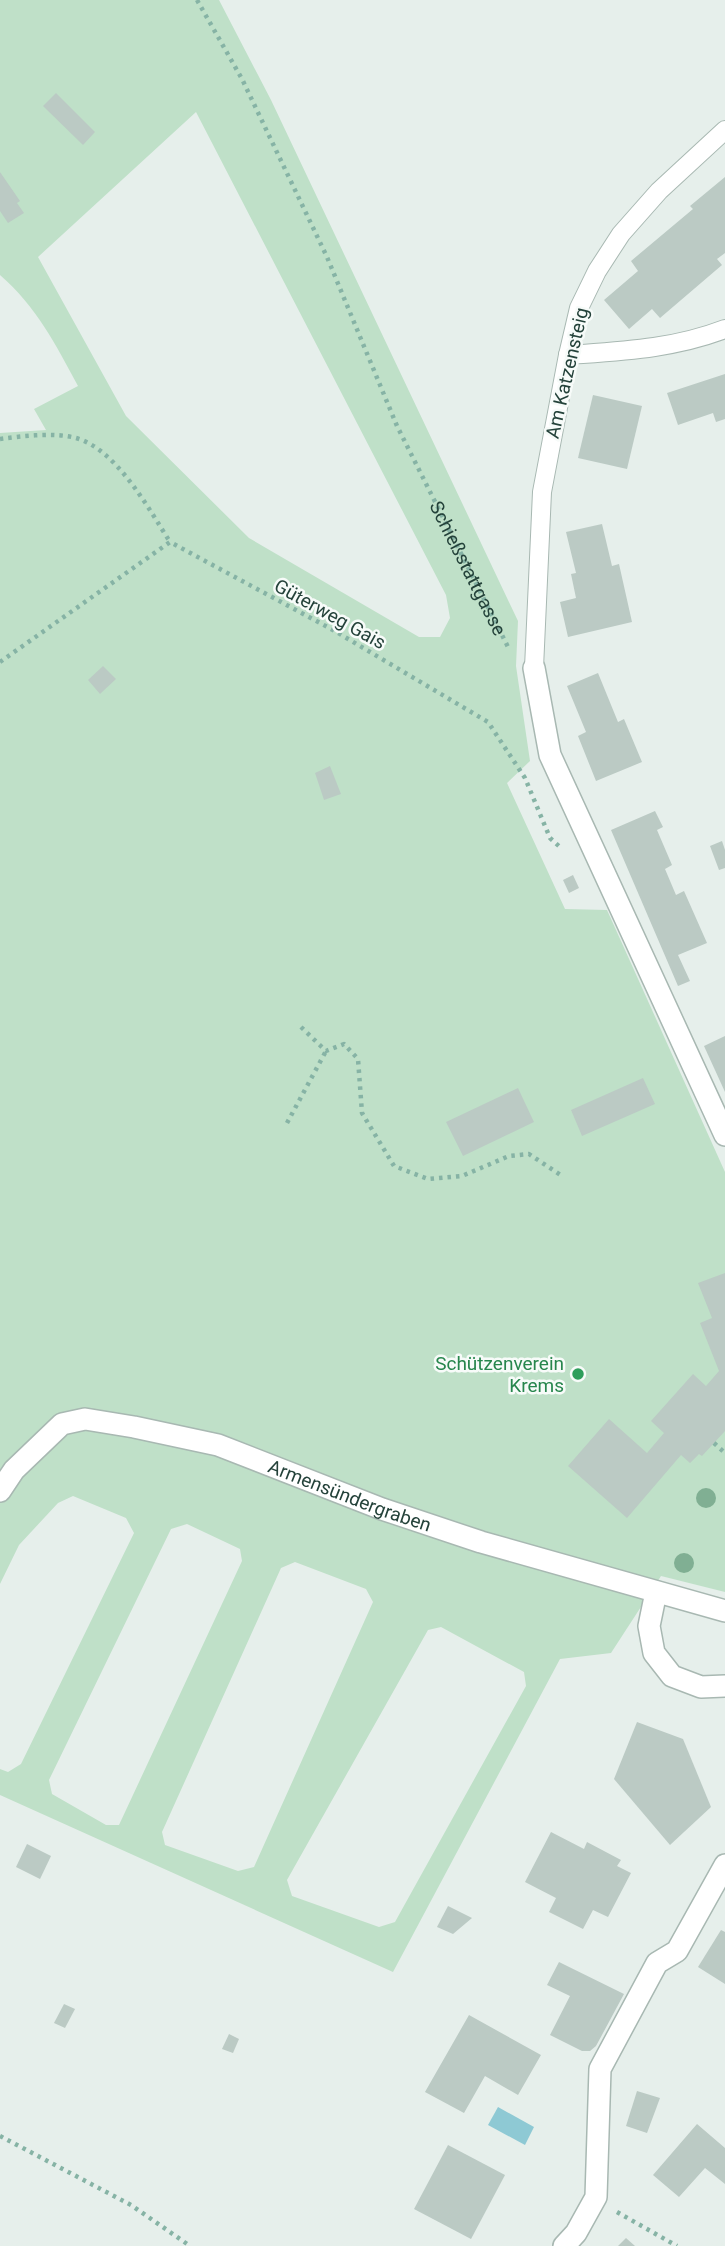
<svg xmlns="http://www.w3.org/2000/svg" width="725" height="2246" font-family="Roboto,sans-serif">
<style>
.green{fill:#bfe0c8;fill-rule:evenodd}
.water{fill:#8ec9d4}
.building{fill:#bbcac4}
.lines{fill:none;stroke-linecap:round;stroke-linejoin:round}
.lane-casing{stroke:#a8b8b2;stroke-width:20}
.street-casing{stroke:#a8b8b2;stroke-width:24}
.path{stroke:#86b3a5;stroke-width:4.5;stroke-dasharray:3.5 5;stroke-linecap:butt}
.lane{stroke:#fff;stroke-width:18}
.street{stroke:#fff;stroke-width:21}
.tree{fill:#80af93}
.leisure-dot{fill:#2e9e5b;stroke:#f7fbf9;stroke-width:2.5}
.labels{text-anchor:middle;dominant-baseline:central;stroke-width:5;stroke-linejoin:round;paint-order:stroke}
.street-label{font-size:19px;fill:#24423a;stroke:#f7fbf9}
.leisure-label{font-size:19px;fill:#27864d;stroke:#f7fbf9;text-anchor:end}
</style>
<rect width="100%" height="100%" fill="#e6efeb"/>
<path class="green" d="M0,0H219L271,100L518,621L516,666L530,761L507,783L565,909L607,910L725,1172V1592L661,1576L611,1653L560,1659L393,1972L0,1795V1769L8,1772L21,1764L134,1533L126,1518L73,1496L58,1503L19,1545L0,1584V433L46,430L34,409L78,386C56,345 36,306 0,275ZM196,112L446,595L450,618L440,637H419L249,538L126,416L38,257ZM187,1524L240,1549L242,1561L119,1825H106L52,1794L49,1780L171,1529ZM295,1562L366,1589L373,1602L254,1867L238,1871L165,1845L162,1832L281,1568ZM441,1627L524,1672L526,1686L395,1922L379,1927L292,1896L287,1880L428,1630Z"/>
<path class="water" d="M498,2107L534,2127L525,2145L488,2125Z"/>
<g class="building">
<path d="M56,93L95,132L83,145L43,106Z"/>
<path d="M0,172L20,201L17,203L24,213L8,223L0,211Z"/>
<path d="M725,177V253L717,259L722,265L660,318L652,309L629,329L604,300L638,271L631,261L693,209L690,206Z"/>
<path d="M725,374V419L716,422L713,413L678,425L667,393Z"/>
<path d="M593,395L642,406L627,469L578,458Z"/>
<path d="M602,524L612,566L619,564L632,622L568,637L560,602L576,598L571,574L576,573L566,532Z"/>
<path d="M103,666L116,679L100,694L88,680Z"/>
<path d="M598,673L618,722L624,719L642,762L596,781L578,736L586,732L567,686Z"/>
<path d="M330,766L341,794L324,800L315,773Z"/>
<path d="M655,811L663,827L657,830L672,865L665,869L676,895L684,891L707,943L678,955L690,981L678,986L611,830Z"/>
<path d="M722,841L725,850V868L719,870L710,846Z"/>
<path d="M573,875L579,888L569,893L563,880Z"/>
<path d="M725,1036V1092L704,1046Z"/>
<path d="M643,1078L655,1104L582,1136L571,1110Z"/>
<path d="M518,1088L534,1122L463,1156L446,1122Z"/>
<path d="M725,1273V1431L702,1456L699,1454L690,1463L681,1455L627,1518L568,1466L609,1419L647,1453L664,1433L651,1421L693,1374L706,1386L719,1371L700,1323L712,1318L698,1283Z"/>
<path d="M637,1722L683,1739L711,1807L670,1845L614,1779Z"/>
<path d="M551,1832L584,1849L587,1842L621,1860L617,1866L631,1873L608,1917L593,1910L583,1929L549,1912L556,1898L525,1882Z"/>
<path d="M27,1844L51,1856L40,1879L16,1867Z"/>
<path d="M448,1906L472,1918L453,1934L437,1927Z"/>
<path d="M721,1930L725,1932V1984L698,1967Z"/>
<path d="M559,1962L624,1994L596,2046L590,2051H582L550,2035L570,1996L547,1985Z"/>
<path d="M64,2004L75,2009L65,2028L54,2023Z"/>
<path d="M469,2015L541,2055L518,2095L485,2076L464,2113L425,2092Z"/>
<path d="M229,2034L239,2039L233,2053L222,2049Z"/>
<path d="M637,2091L660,2098L647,2133L626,2126Z"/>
<path d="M697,2124L725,2148V2184L705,2168L679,2197L653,2175Z"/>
<path d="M448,2145L505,2175L471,2239L414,2209Z"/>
<path d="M626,2238L635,2246H618Z"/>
</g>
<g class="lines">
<defs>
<g id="lane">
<path d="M568,355C622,351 673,349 725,329"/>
<path d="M534,668L542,492L568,355L579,308L597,271L621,234L659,191L725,130"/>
</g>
<g id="street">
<path d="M534,668L550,755L725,1135"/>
<path id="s2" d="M0,1491L14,1470L62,1424L85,1419L134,1427L218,1445L382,1509L481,1542L725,1611"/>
<path d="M656,1592L649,1626L654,1653L672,1676L701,1687L725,1686"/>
<path d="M564,2246L576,2233L596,2197L600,2069L657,1963L677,1951L725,1865"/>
</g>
</defs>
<use href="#lane" class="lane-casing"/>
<use href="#street" class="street-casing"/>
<g class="path">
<path id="s1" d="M197,0L242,79L327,257L397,426L509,649"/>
<path d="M0,439C23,436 54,432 76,438C116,449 149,509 170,542"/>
<path d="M0,662L170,542L333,630L488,722L525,778L550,838L561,848"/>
<path d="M301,1027L326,1051L344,1044L358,1059L362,1113L394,1166L428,1179L462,1176L509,1156L529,1154L562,1176"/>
<path d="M287,1123L326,1051"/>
<path d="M714,1443L725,1453"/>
<path d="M0,2136L131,2205L190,2246"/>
<path d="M617,2212L677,2246"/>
</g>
<use href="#lane" class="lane"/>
<use href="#street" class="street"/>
</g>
<g class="tree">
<circle cx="706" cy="1498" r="10"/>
<circle cx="684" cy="1563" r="10"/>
</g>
<circle class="leisure-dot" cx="578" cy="1374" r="7"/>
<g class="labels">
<g class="street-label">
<text transform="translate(567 373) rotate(-77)">Am Katzensteig</text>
<text stroke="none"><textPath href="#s1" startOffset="630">Schießstattgasse</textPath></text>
<text transform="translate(330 614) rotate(29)">Güterweg Gais</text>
<text stroke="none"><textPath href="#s2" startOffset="392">Armensündergraben</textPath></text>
</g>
<g class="leisure-label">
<text x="564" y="1363">Schützenverein<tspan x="564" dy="22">Krems</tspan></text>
</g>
</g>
</svg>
